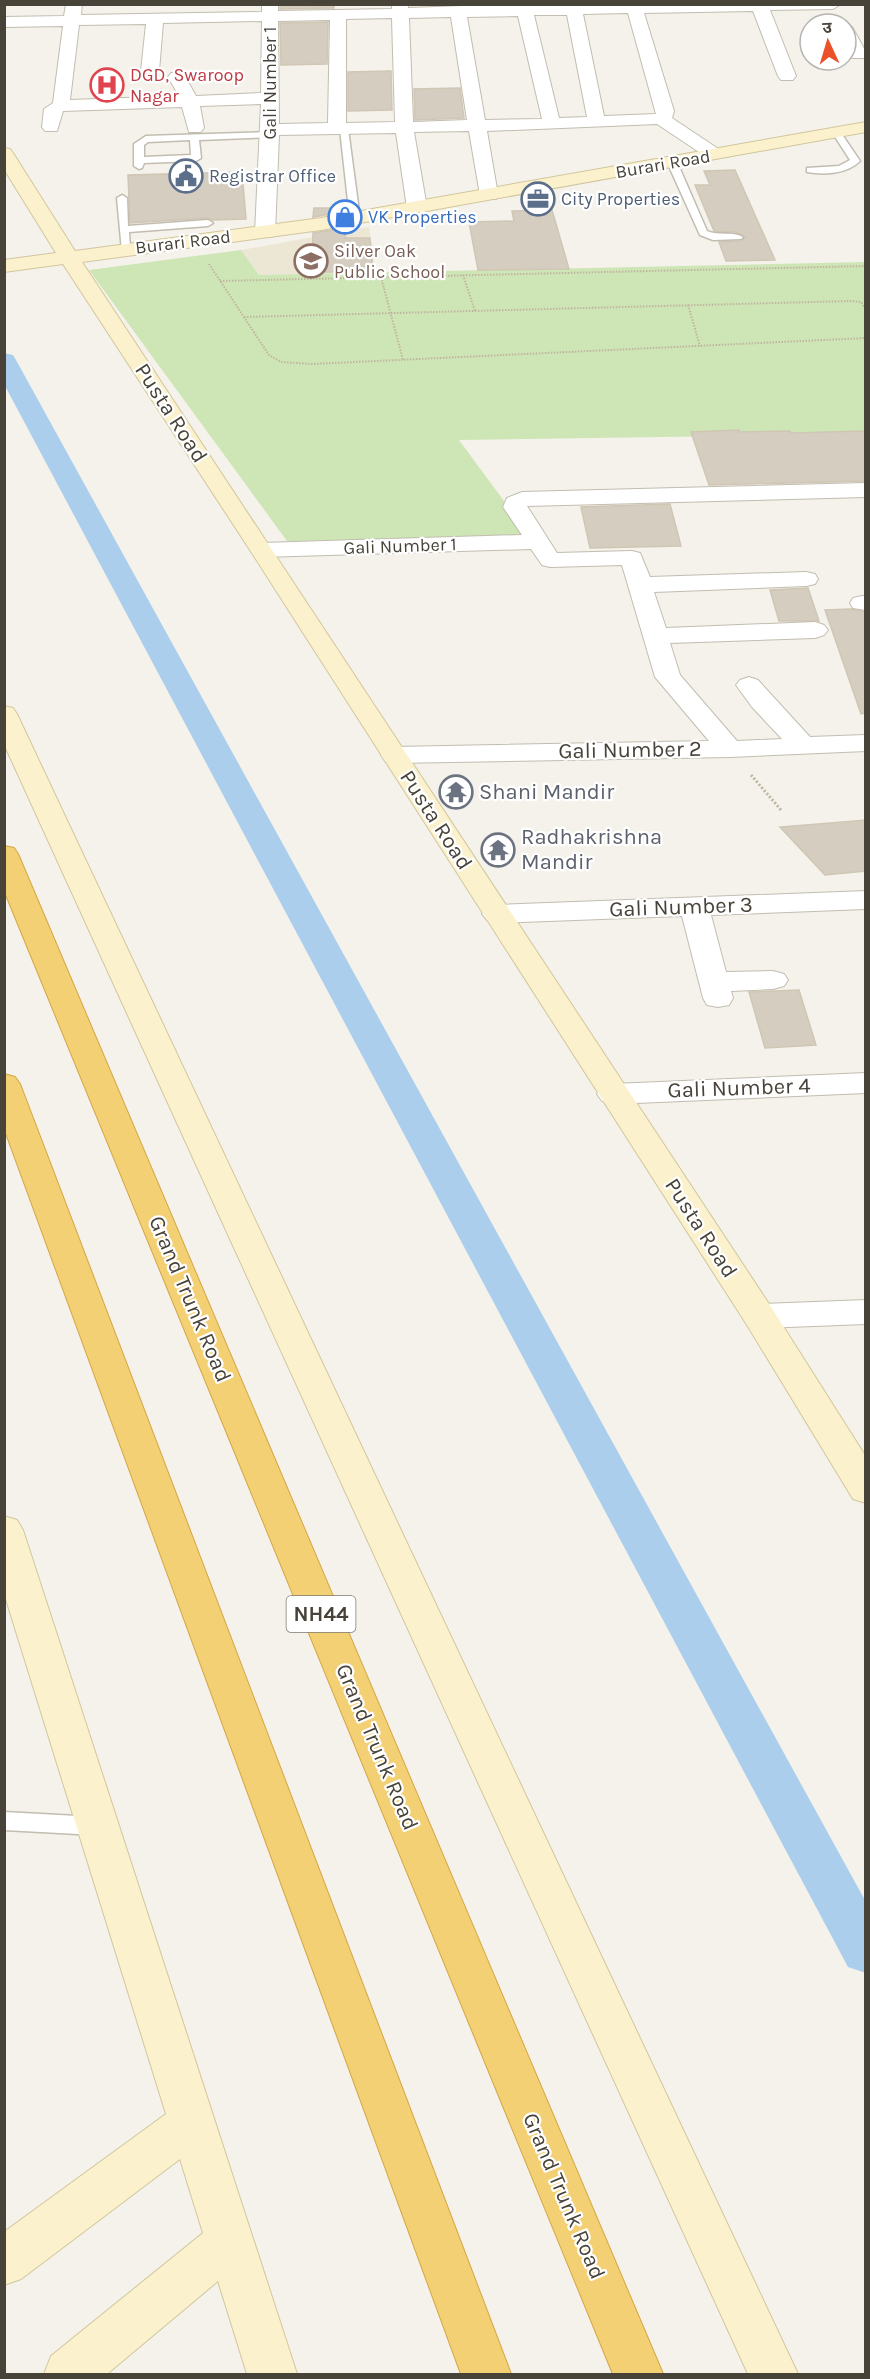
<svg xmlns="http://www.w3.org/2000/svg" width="870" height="2379" font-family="Karla,'Noto Sans Devanagari',sans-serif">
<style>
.education{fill:#ece7d5}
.green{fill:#cee5b6}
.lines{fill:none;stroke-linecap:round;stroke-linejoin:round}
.canal{fill:#abceec;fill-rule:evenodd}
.building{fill:#d5cec0;stroke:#cfc6b4;stroke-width:1.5}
.lane-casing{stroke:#c2bdb0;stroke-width:3}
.street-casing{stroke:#c2bdb0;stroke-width:2}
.secondary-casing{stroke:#d1c69d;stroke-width:2}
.highway-casing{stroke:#d4a645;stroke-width:2}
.path-far1{stroke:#c0b69f;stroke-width:2;stroke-dasharray:1.5 1.5;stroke-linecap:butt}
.path{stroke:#c0b69f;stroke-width:3;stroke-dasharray:2 2;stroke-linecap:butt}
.lane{fill:#fff;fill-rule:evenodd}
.street{fill:#fff;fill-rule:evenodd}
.secondary{fill:#fbf2cd;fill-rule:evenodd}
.highway{fill:#f4d075;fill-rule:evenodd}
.labels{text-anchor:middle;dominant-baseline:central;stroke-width:4.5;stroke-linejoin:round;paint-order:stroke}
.far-health-label{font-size:18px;fill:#be3a42;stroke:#fff;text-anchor:start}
.far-street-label{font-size:18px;fill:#484339;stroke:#fff}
.far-service-label{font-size:18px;fill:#4e5e75;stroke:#fff;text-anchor:start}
.far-shop-label{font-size:18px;fill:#366cbe;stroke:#fff;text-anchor:start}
.far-education-label{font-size:18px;fill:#785e54;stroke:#fff;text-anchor:start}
.shield{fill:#fff;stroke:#7f7b74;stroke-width:1.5}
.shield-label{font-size:21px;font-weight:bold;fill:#484339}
.street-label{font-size:22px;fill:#484339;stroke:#fff}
.worship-label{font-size:22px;fill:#5b616d;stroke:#fff;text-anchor:start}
</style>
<rect width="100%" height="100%" fill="#f4f2ea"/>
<path class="education" d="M369,227L375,273L259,275L241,250Z"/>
<path class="green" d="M241,250L259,275L865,262V434L459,440L532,539L287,541L89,270Z"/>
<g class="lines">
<path class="canal" d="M4,353L13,355L16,360L866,1902V1973L848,1967L4,384Z"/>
</g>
<g class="building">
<path d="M280,4H334V8L280,9Z"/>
<path d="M328,22L327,64L281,65L280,23Z"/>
<path d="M391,71L392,110L348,111V72Z"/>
<path d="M460,88L464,118L415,120L414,89Z"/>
<path d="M735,170L775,260L726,261L719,242L741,241L745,237L735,232L714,231L695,185H710L704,171Z"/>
<path d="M242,172L246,219L213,220L208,218L130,223L128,175Z"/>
<path d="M314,208H347V211L313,217Z"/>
<path d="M552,210L569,269L478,270L469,222L514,221L512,211Z"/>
<path d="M346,228L345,238H370L373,272H312L313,233Z"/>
<path d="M739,430V432L790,431L791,433L866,431V481L709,485L691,432Z"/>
<path d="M670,504L681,546L590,548L581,507Z"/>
<path d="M808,588L819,621H779L770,590Z"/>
<path d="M851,609L866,612V713L861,714L825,610Z"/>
<path d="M866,820V871L825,875L780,827Z"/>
<path d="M799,990L816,1045L765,1048L749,992Z"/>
</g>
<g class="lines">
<defs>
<g id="lane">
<path d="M344,126L348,129L360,219L355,222L350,219L340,129Z"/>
<path d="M836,129L839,130L860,161C847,174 824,175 807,172V168L839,166L850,160L832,132Z"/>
<path d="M270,132L274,135L273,137L199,140L201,158L196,161L144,163L142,168L139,169L134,166V144L146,136ZM190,140L191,155L144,157V145L148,142Z"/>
<path d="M669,160L677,162L707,231C718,236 733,231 743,237L741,239L713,240L700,235L667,162Z"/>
<path d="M122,195L127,198L128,226L208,220L213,223L208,226L129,232L130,249L122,251L117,198Z"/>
<path d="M4,1812L96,1817L103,1820L107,1826L103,1832L96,1835L4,1830Z"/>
</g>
<g id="street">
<path d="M66,4H82L81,15L262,12V4H278V11L392,9V4H408V8L515,4H841L833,9L770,10L796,76L793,80H781L778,76L753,11L644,13L674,111L672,118L720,150L723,154L720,158H708L657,124L487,131L498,195L496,199H482L480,195L469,131L414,132L427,208L424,212H410L407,208L396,133L279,135L275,233L272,237H258L255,233L261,104L200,106L204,128L201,132H189L182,107L63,111L57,131H45L42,127L44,109L53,103L63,26L4,27V17L64,16ZM628,13L656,114L604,116L583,14ZM534,15H567L587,117L559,118ZM518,16L542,119L485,120L467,17ZM451,17L467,120L413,122L409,18ZM392,18L395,122L346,123V19ZM330,20L328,123L279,124L278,21ZM262,21L261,93L196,96L183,73H171L168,77L179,96L70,100L79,25L146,24L141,71L144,75H156L159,71L163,23Z"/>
<path d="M846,26L852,27L866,52L864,58H852C845,47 846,38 846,26Z"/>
<path d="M866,483V497L527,506L557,553L632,551L640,553L650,577L806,572L815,574L818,579L815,584L806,586L654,592L666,628L815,622L824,625L828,630L824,635L815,638L670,643L680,675L737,741L782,739L752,707L736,685L740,680L749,677L758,680L810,737L866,735V751L730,757L394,763L385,761L381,755L385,749L394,747L709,741L655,677L622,565L550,567L542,565L531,549L262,557L254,555L250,550L254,545L262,543L522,535L503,507L507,498L522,492Z"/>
<path d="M862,596H866V610L853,608L850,603L853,598Z"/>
<path d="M866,891V909L711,915L726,972L773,971L784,974L788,980L784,986L773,989L731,991L733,998L729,1005L718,1007L707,1005L703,998L682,916L497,923L487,920L482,914L487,908L497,905Z"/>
<path d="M866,1073V1093L613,1104L602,1101L597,1094L602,1087L613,1084Z"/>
<path d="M866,1300V1324L759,1328L747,1325L742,1316L747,1307L759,1304Z"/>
</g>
<g id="secondary">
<path d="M866,122V132L321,230L82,262L771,1307L866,1457V1503L853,1499L747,1325L250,550L63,264L4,272V260L56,253L4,169V148L10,149L13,153L75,251L321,218Z"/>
<path d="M4,706L13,708L17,714L798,2374H748L4,744Z"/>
<path d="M4,1516L17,1520L23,1530L297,2374H247L218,2281L107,2374H44L51,2356L203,2233L180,2159L21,2279L4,2285V2232L166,2114L4,1593Z"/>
</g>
<g id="highway">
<path d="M4,846L14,848L18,854L663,2374H613L4,890Z"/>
<path d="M4,1074L15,1077L20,1084L511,2374H461L4,1128Z"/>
</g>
</defs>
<use href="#lane" class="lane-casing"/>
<use href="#street" class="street-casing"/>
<use href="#secondary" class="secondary-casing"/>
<use href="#highway" class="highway-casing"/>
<g class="path-far1">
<path d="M209,264L269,355L281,362L312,364L866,338"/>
<path d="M463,275L475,311"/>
<path d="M381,277L403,360"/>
<path d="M220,281L866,266"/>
<path d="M688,305L700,346"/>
<path d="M244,317L851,301L861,302L866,310"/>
</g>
<path class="path" d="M751,775L781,810"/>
<use href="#lane" class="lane"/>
<use href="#street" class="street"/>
<use href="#secondary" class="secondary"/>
<use href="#highway" class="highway"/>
</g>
<defs>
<symbol id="hospital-ring" viewBox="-11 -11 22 22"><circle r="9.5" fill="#fff" stroke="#e0444e" stroke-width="1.5"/><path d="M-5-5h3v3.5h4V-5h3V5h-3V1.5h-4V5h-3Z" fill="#e0444e"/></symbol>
<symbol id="civic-ring" viewBox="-11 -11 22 22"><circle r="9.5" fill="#fff" stroke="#5c6f8a" stroke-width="1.5"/><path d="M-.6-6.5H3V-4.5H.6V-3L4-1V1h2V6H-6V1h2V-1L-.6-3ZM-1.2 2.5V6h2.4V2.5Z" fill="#5c6f8a"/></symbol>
<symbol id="office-ring" viewBox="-11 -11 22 22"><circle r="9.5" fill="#fff" stroke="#5c6f8a" stroke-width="1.5"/><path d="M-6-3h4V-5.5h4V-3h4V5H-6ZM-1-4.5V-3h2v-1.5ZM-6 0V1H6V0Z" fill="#5c6f8a"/></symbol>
<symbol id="shop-ring" viewBox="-11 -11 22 22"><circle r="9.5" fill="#fff" stroke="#3f7fe0" stroke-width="1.5"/><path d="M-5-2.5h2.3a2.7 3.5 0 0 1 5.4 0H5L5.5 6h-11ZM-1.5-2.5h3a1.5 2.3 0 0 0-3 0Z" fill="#3f7fe0"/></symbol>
<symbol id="school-ring" viewBox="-11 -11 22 22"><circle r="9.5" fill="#fff" stroke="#8d6e63" stroke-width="1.5"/><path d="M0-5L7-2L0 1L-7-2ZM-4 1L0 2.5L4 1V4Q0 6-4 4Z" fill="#8d6e63"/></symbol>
<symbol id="temple-ring" viewBox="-11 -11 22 22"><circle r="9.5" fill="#fff" stroke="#6b7280" stroke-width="1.5"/><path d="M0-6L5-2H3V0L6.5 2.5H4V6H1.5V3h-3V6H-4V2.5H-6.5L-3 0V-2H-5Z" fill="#6b7280"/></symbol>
</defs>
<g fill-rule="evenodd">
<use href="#hospital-ring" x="88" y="66" width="38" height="38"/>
<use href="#civic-ring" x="167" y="157" width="38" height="38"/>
<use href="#office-ring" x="519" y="180" width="38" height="38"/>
<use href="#shop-ring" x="326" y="198" width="38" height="38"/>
<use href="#school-ring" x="292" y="242" width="38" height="38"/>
<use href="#temple-ring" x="437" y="773" width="38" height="38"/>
<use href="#temple-ring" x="479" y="831" width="38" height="38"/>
</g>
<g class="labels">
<g class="far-health-label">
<text x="130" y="75">DGD, Swaroop<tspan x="130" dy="21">Nagar</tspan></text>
</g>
<g class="far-street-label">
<text transform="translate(270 83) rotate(-90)">Gali Number 1</text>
<text transform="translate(663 164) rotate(-10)">Burari Road</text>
<text transform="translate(183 242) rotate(-7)">Burari Road</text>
<text transform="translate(400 546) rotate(-2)">Gali Number 1</text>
</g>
<g class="far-service-label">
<text x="209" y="176">Registrar Office</text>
<text x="561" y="199">City Properties</text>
</g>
<g class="far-shop-label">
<text x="368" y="217">VK Properties</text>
</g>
<g class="far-education-label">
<text x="334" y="251">Silver Oak<tspan x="334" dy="21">Public School</tspan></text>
</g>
<rect class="shield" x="286.5" y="1596" width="69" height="36" rx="4.5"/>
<g class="shield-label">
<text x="321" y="1614">NH44</text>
</g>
<g class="street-label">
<text transform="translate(171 413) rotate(57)">Pusta Road</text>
<text transform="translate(630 750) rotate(-1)">Gali Number 2</text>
<text transform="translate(436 820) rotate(57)">Pusta Road</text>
<text transform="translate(681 907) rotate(-2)">Gali Number 3</text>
<text transform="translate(739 1088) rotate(-2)">Gali Number 4</text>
<text transform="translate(701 1228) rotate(57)">Pusta Road</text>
<text transform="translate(190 1299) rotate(67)">Grand Trunk Road</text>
<text transform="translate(377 1747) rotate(67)">Grand Trunk Road</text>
<text transform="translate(564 2196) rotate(67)">Grand Trunk Road</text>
</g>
<g class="worship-label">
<text x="479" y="792">Shani Mandir</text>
<text x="521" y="837">Radhakrishna<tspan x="521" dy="25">Mandir</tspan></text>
</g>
</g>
<rect width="870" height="2379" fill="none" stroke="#484339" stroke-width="12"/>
<g transform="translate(828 42) rotate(356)"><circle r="28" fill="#ffffff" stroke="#b6b4b0" stroke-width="1.5"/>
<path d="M0-4.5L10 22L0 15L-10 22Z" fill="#ec5029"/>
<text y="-9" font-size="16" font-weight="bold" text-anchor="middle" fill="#484339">उ</text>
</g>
</svg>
